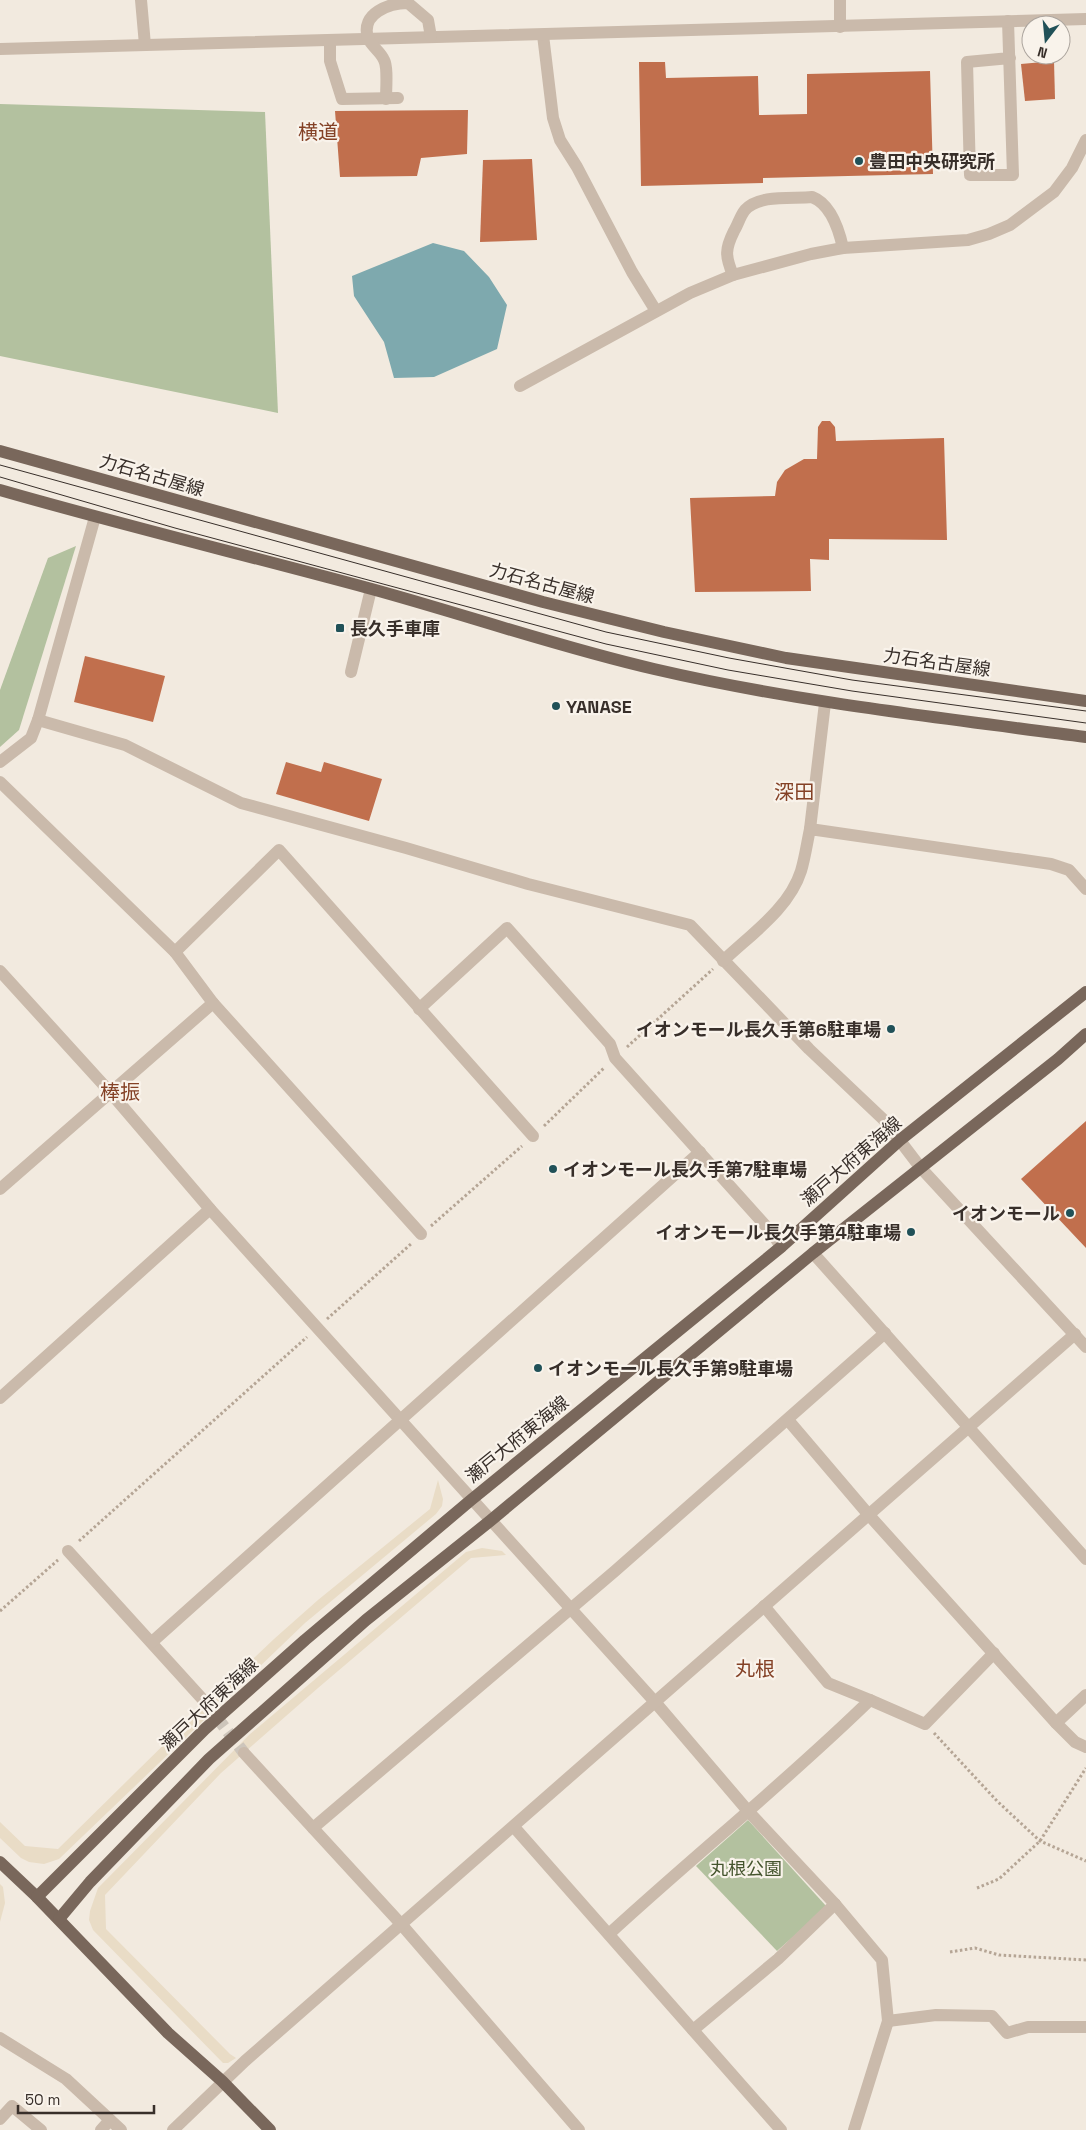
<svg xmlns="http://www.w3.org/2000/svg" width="1086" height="2130" font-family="'Space Grotesk','Noto Sans JP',sans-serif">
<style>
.green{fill:#b3c19f}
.plaza{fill:#e9dcc6}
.water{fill:#7ea9ae}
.building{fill:#c16f4d}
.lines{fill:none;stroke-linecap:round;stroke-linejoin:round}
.minor-tunnel{stroke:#cdc5bb;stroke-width:12;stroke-dasharray:12 6;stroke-linecap:butt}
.path{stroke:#b5a595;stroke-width:3;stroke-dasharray:2.5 2.5;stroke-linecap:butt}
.minor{stroke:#cabaab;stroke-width:12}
.major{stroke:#79675b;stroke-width:12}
.tram{stroke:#382f2a;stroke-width:1}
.poi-dot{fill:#215158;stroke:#f9f3eb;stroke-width:2}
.labels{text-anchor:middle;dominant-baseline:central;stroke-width:4.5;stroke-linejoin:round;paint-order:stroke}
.poi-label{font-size:18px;font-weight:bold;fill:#382f2a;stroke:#f9f3eb;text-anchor:start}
.street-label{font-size:18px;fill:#382f2a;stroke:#f9f3eb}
.park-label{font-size:18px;fill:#45552e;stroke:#f9f3eb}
.quarter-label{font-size:20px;fill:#844126;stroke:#f9f3eb}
</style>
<rect width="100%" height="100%" fill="#f2eadf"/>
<g class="green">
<path d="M0,104L265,112L278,413L0,356Z"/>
<path d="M76,546L19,730L0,747V690L48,558Z"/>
<path d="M748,1820L827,1907L777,1951L696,1866Z"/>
</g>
<g class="plaza">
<path d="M438,1480L443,1499L442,1506L436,1514L305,1623L59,1859L44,1864L29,1862L21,1858L0,1838V1822L25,1846L58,1849L199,1710L274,1639L318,1600L430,1509Z"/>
<path d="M482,1548L502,1551L506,1555L471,1558L318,1688L221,1773L105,1895L106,1929L230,2054L236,2058L228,2063H223L93,1930L89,1920L90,1911L98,1888L250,1734L466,1552Z"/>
<path d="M0,1884L3,1887L5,1903L0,1922Z"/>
</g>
<path class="water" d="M433,243L464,251L489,277L507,305L497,349L434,377L394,378L384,342L354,296L352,276Z"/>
<g class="building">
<path d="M1054,61L1055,99L1025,101L1021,64Z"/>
<path d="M639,62H665L666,78L758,76L759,115L807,114V74L930,71L933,174L763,178V183L641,186Z"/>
<path d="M468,110L467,154L421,158L417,176L340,177L335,111Z"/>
<path d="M532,159L537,240L480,242L483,160Z"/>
<path d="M822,421H830L835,427L836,441L944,438L947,540L829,539V560L810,559L811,591L695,592L690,498L775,496L777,482L785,470L804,459H817L818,427Z"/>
<path d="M85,656L165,676L153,722L74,702Z"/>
<path d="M286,762L321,772L324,762L382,779L369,821L276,794Z"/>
<path d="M1086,1121V1248L1021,1179Z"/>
</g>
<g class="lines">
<path class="minor-tunnel" d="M206,1703L244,1753"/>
<g class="path">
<path d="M627,1047L713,969"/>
<path d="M544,1126L604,1068"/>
<path d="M431,1226L522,1146"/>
<path d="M327,1319L412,1243"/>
<path d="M79,1541L307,1337"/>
<path d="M0,1611L58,1560"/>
<path d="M934,1733L997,1801L1040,1841L1086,1861"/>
<path d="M977,1888L999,1879L1040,1841L1086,1768"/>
<path d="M950,1952L975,1948L999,1955L1086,1960"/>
</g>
<g class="minor">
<path d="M141,0L145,45"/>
<path d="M840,0V27"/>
<path d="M1008,21L1013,175H970L967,62L1010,58"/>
<path d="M543,35L553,118L560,140L577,167L632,272L656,311"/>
<path d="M330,40V61L342,99L398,98"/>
<path d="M0,49L1086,19"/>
<path d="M386,99C386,89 388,67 384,60C381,52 371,46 368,38C360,13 390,3 408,3L428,20L431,37"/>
<path d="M733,275C725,256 725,249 734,231C738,225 740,216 745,210C759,194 793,199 812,197C831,204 839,230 843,248"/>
<path d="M520,386L690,293L733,275L811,254L843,248L968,240L989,234L1010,225L1054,192L1072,168L1086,140"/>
<path d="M351,672L371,589"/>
<path d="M38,720L125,745L241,803L406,848L528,884L690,925L809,1049L885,1121L920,1167L1086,1347"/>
<path d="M0,762L31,738L38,720L95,517"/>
<path d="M0,782L175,952"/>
<path d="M810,829L825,703"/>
<path d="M723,961C750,935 789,909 801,871C805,858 807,843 810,829L1051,864L1069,870L1086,889"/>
<path d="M0,971L110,1092L210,1209L655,1702L748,1811L835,1904L882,1960L888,2021L854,2130"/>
<path d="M419,1009L507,928L610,1044L615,1058L773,1234L781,1247"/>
<path d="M0,1189L213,1003"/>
<path d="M421,1234L213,1003L175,952L279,850L533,1136"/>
<path d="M813,1253L1086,1559"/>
<path d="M0,1398L210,1209"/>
<path d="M788,1420L868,1514L1056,1723L1075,1742L1086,1747"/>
<path d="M68,1551L206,1703"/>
<path d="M152,1642L700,1152"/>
<path d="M870,1700L925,1724L994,1653"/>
<path d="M1056,1723L1086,1695"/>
<path d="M244,1753L401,1924L579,2130"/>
<path d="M514,1827L781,2130"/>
<path d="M313,1828L615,1571L885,1333"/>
<path d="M609,1934C695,1855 786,1782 870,1700L828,1683L764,1606"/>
<path d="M888,2021L936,2015L992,2016L1007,2033L1028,2027H1086"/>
<path d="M693,2030L778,1959L835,1904"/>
<path d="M0,2038L66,2079L121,2130"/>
<path d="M0,2119L12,2106L41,2130"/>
<path d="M101,2130L110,2120"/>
<path d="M173,2130L245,2061L1075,1334"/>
</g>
<g class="major">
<path d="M0,451L543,602L664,632L786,658L1086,701"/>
<path d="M0,490C122,525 246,555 368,588C464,614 558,647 654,669C796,702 942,718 1086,737"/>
<path d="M0,1862L37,1897L168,2033L222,2081L270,2130"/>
<path d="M37,1897L205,1729L305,1640L471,1500L781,1247L900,1140L1086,992"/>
<path d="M59,1919L90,1882L209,1759L366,1620L490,1521L813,1253L1058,1059L1086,1034"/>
</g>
<g class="tram">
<path d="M0,465L606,632L729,658L852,680L1086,711"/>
<path d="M0,477L175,528L606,644L728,670L852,691L1086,723"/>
</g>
</g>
<g class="poi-dot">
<circle cx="859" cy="161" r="5"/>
<rect x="335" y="623" width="10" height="10" rx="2.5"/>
<circle cx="556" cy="706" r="5"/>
<circle cx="891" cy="1029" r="5"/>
<circle cx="553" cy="1169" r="5"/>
<circle cx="1070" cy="1213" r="5"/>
<circle cx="911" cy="1232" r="5"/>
<circle cx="538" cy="1368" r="5"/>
</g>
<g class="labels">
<g class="poi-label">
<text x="869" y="161">豊田中央研究所</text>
<text x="350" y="628">長久手車庫</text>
<text x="566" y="706">YANASE</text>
<text x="881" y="1029" text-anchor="end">イオンモール長久手第6駐車場</text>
<text x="563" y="1169">イオンモール長久手第7駐車場</text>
<text x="1060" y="1213" text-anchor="end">イオンモール</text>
<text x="901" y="1232" text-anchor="end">イオンモール長久手第4駐車場</text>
<text x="548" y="1368">イオンモール長久手第9駐車場</text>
</g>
<g class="street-label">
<text transform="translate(152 475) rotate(16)">力石名古屋線</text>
<text transform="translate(542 583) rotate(15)">力石名古屋線</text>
<text transform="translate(937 662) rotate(8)">力石名古屋線</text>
<text transform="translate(851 1161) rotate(-41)">瀬戸大府東海線</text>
<text transform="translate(517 1439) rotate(-39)">瀬戸大府東海線</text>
<text transform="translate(209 1704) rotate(-43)">瀬戸大府東海線</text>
</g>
<g class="park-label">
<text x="746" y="1868">丸根公園</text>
</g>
<g class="quarter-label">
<text x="318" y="132">横道</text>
<text x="794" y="792">深田</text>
<text x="120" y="1092">棒振</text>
<text x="755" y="1669">丸根</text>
</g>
</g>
<g transform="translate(1046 40) rotate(196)"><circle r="24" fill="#f9f3eb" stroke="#aca59e"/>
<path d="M0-4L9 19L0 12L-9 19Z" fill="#215158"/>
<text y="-8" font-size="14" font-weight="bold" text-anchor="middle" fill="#382f2a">N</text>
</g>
<path d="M18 2105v8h136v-8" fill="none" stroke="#382f2a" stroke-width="2.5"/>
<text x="25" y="2105" font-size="15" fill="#382f2a" stroke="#f9f3eb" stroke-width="4" paint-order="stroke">50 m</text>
</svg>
